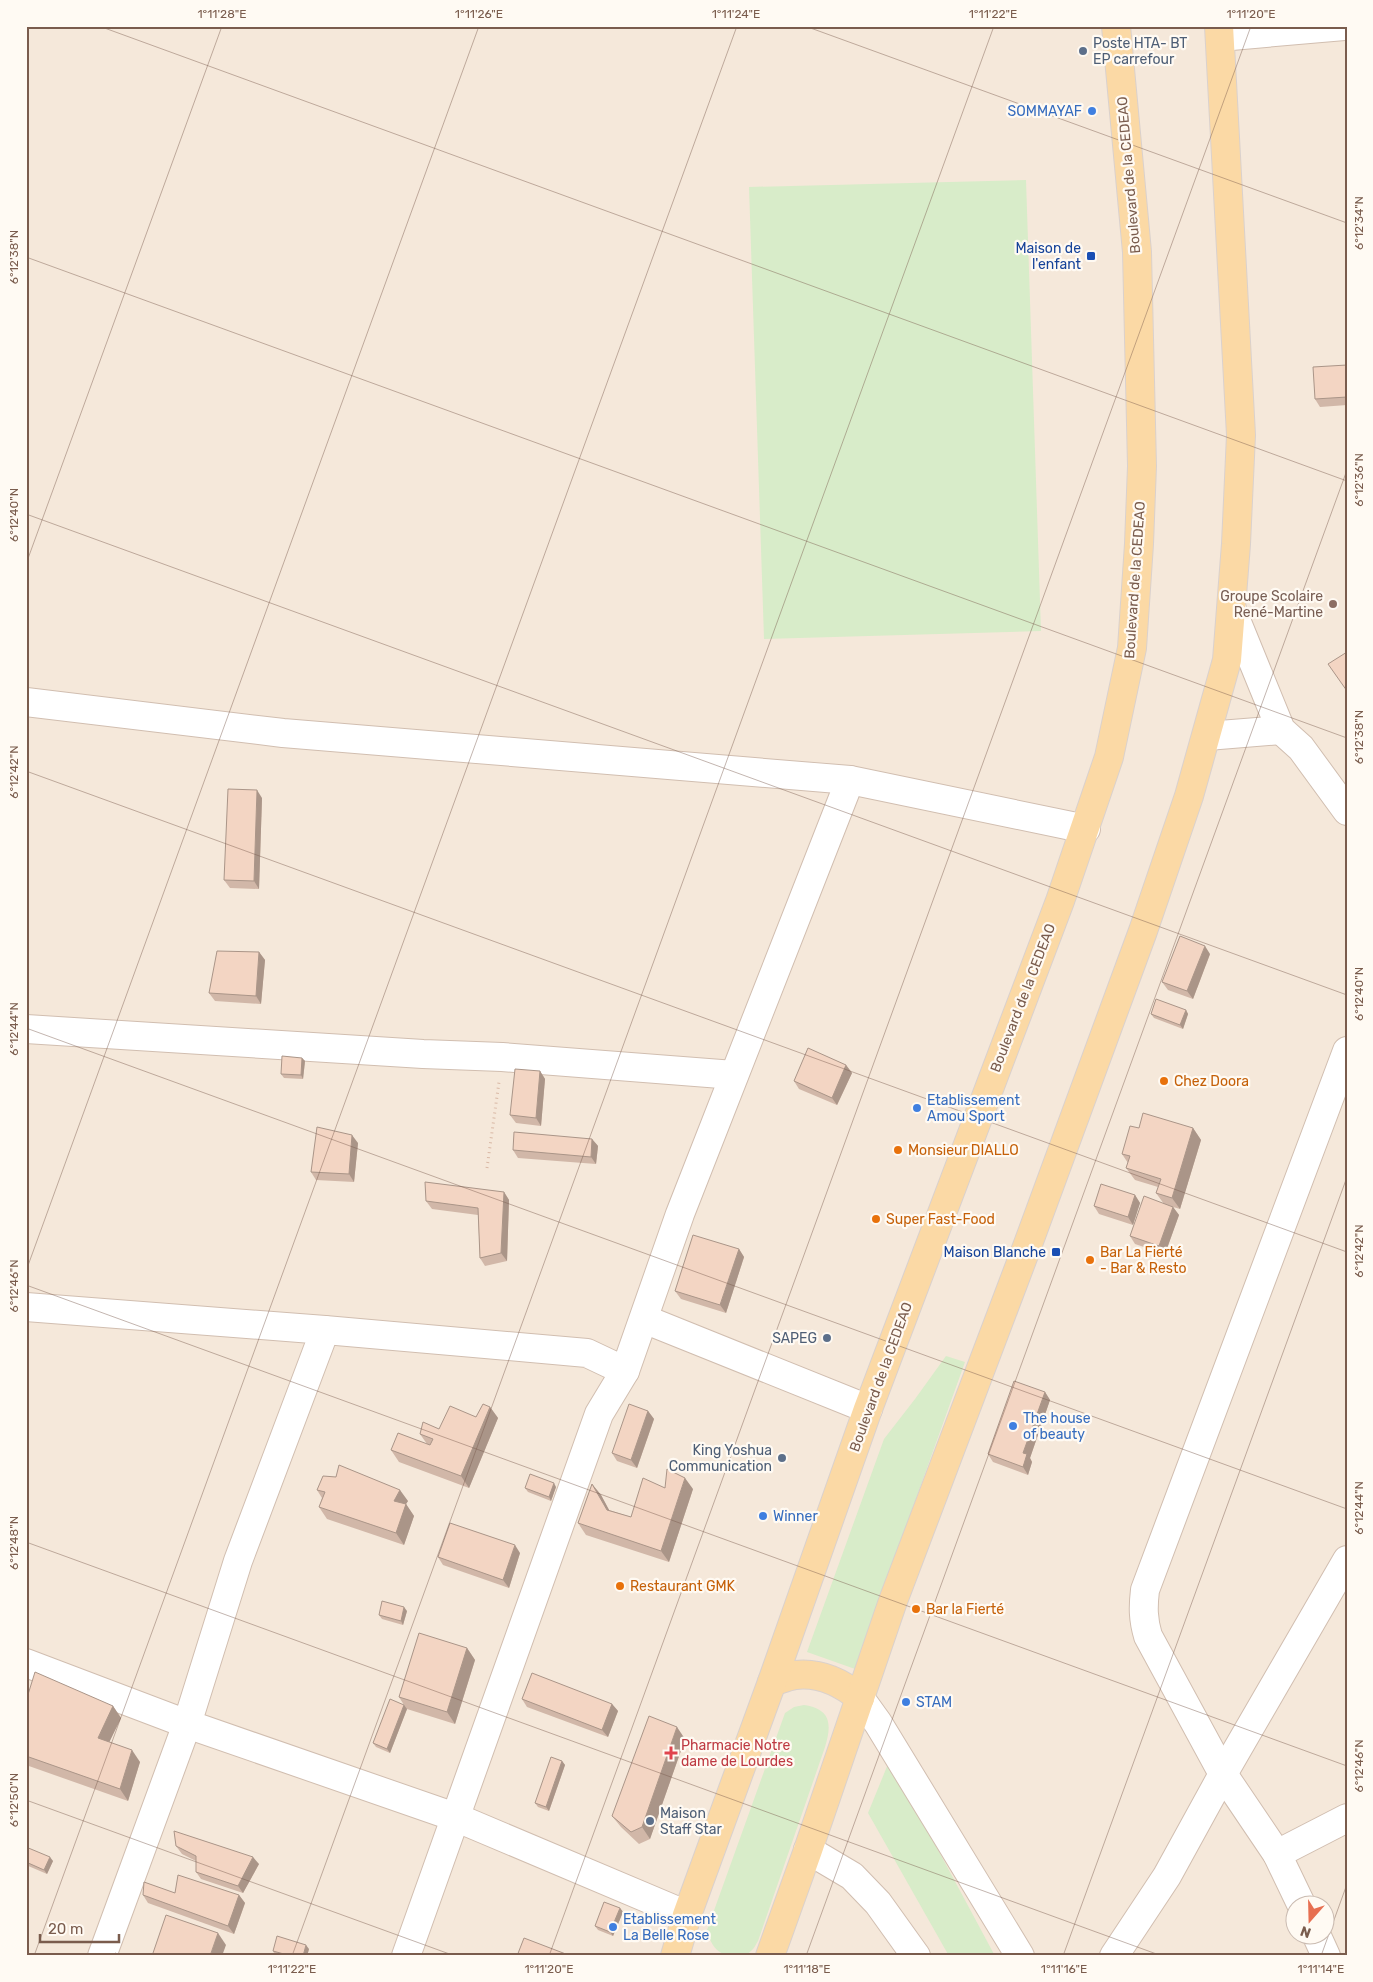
<svg xmlns="http://www.w3.org/2000/svg" width="1373" height="1982" font-family="Rubik,sans-serif">
<style>
.residential{fill:#f5e8da;fill-rule:evenodd}
.green{fill:#d8ecc9}
.lines{fill:none;stroke-linecap:round;stroke-linejoin:round}
.minor-casing{stroke:#d1beb0;stroke-width:30}
.major-casing{stroke:#dad1cd;stroke-width:30}
.path{stroke:#d9b8a5;stroke-width:3;stroke-dasharray:1 4;stroke-linecap:butt}
.minor{stroke:#fff;stroke-width:28}
.major{stroke:#fbd9a5;stroke-width:28}
.wall{fill:#d1b7a8}
.shaded-wall{fill:#aa9588}
.building{fill:#f3d5c3;stroke:#aa9588}
.ticks{fill:none;stroke:#7a5c4d;stroke-width:1;stroke-opacity:0.45}
.service-dot{fill:#5c6f8a;stroke:#fffaf3;stroke-width:2}
.shop-dot{fill:#3f7fe0;stroke:#fffaf3;stroke-width:2}
.transit-dot{fill:#1a4fb4;stroke:#fffaf3;stroke-width:2}
.education-dot{fill:#8d6e63;stroke:#fffaf3;stroke-width:2}
.food-dot{fill:#e8710a;stroke:#fffaf3;stroke-width:2}
.health-dot{fill:#e0444e;stroke:#fffaf3;stroke-width:2}
.labels{text-anchor:middle;dominant-baseline:central;stroke-width:4.5;stroke-linejoin:round;paint-order:stroke}
.service-label{font-size:14px;fill:#4e5e75;stroke:#fffaf3;text-anchor:start}
.shop-label{font-size:14px;fill:#366cbe;stroke:#fffaf3;text-anchor:start}
.street-label{font-size:14px;fill:#7a5c4d;stroke:#fffaf3}
.transit-label{font-size:14px;fill:#164399;stroke:#fffaf3;text-anchor:end}
.education-label{font-size:14px;fill:#785e54;stroke:#fffaf3;text-anchor:end}
.food-label{font-size:14px;fill:#c56008;stroke:#fffaf3;text-anchor:start}
.health-label{font-size:14px;fill:#be3a42;stroke:#fffaf3;text-anchor:start}
.neatline{fill:none;stroke:#7a5c4d;stroke-width:2}
.ticks-label{font-size:12px;text-anchor:middle;fill:#7a5c4d}
</style>
<rect width="100%" height="100%" fill="#fdf6ec"/>
<path class="residential" d="M26,26H1347V1956H26ZM1296,1904H1326V1934H1296Z"/>
<g class="green">
<path d="M1026,180L1041,631L764,639L749,187Z"/>
<path d="M946,1356L965,1362L855,1669L807,1652L884,1439L915,1399Z"/>
<path d="M804,1705C831,1709 832,1724 825,1747L758,1941C756,1944 754,1949 751,1951C747,1955 742,1956 736,1956C719,1956 711,1947 707,1930L785,1713L794,1707Z"/>
<path d="M888,1764H892L995,1956H949L868,1813Z"/>
</g>
<g class="lines">
<defs>
<g id="minor">
<path d="M1220,37L1344,26"/>
<path d="M1232,610L1281,730L1301,748L1347,811"/>
<path d="M26,702L283,733L850,780L1086,829"/>
<path d="M1207,736L1281,730"/>
<path d="M26,1029L423,1054L502,1057L734,1075"/>
<path d="M26,1307L325,1330L587,1353L625,1371"/>
<path d="M644,1319L868,1409"/>
<path d="M26,1663L187,1724L455,1817L687,1915"/>
<path d="M860,1698L878,1723L1020,1956"/>
<path d="M808,1850L852,1876L878,1903L916,1956"/>
<path d="M1277,1854L1347,1818"/>
<path d="M1301,1904L1277,1854L1223,1774L1148,1636C1143,1619 1143,1607 1145,1590L1347,1051"/>
<path d="M1316,1934L1326,1956"/>
<path d="M102,1956L187,1724L238,1561L325,1330"/>
<path d="M406,1956L599,1414L625,1371L680,1214L850,780"/>
<path d="M1114,1956L1167,1876L1223,1774L1347,1560"/>
</g>
<g id="major">
<path d="M772,1682C779,1680 787,1676 795,1675C820,1672 842,1683 860,1698"/>
<path d="M675,1956L687,1915L772,1682L868,1409L1060,901L1109,757L1132,648L1139,544L1142,466L1137,252L1116,26"/>
<path d="M770,1956L808,1850L893,1601L1028,1244L1143,931L1189,796L1227,660L1236,544L1241,435L1219,26"/>
</g>
</defs>
<use href="#minor" class="minor-casing"/>
<use href="#major" class="major-casing"/>
<path class="path" d="M487,1168L499,1082"/>
<use href="#minor" class="minor"/>
<use href="#major" class="major"/>
</g>
<g class="wall">
<path d="M573,26H628L575,29Z"/>
<path d="M631,26H665L631,27Z"/>
<path d="M1347,365V405L1320,407L1315,399Z"/>
<path d="M262,798L259,889L230,888L224,880Z"/>
<path d="M259,952L265,960L261,1004L215,1001L209,993Z"/>
<path d="M1210,954L1193,999L1168,990L1162,982Z"/>
<path d="M1186,1010L1188,1014L1183,1029L1154,1018L1151,1014Z"/>
<path d="M302,1058L305,1061L303,1079L284,1078L281,1074Z"/>
<path d="M846,1065L852,1073L837,1105L799,1089L794,1081Z"/>
<path d="M540,1071L545,1079L541,1126L516,1123L510,1115Z"/>
<path d="M1193,1128L1201,1140L1180,1209L1173,1207L1179,1215L1165,1254L1135,1244L1130,1236L1164,1204L1156,1193L1158,1187L1135,1180L1126,1168L1128,1163L1122,1154Z"/>
<path d="M592,1139L598,1146L596,1164L518,1158L513,1150Z"/>
<path d="M358,1143L354,1182L316,1180L311,1172Z"/>
<path d="M504,1192L509,1200L507,1261L485,1266L480,1258L478,1215L432,1209L426,1201Z"/>
<path d="M1135,1195L1140,1203L1133,1225L1099,1214L1094,1206Z"/>
<path d="M739,1249L744,1257L726,1313L681,1299L675,1291Z"/>
<path d="M1045,1392L1050,1400L1030,1458L1032,1462L1028,1475L993,1462L988,1454Z"/>
<path d="M490,1407L498,1418L469,1488L399,1462L391,1450L427,1444L420,1434L439,1429L476,1417Z"/>
<path d="M648,1411L654,1419L637,1468L617,1461L612,1453Z"/>
<path d="M592,1484L601,1495L609,1510L631,1517L665,1488L693,1489L669,1562L586,1535L578,1523Z"/>
<path d="M556,1487L551,1501L528,1492L525,1488Z"/>
<path d="M317,1490L408,1501L406,1504L414,1516L404,1545L327,1519L319,1507L322,1498Z"/>
<path d="M520,1553L509,1588L443,1565L438,1557Z"/>
<path d="M407,1611L403,1625L382,1619L379,1615Z"/>
<path d="M467,1648L475,1660L455,1724L407,1709L390,1753L376,1747L373,1743L404,1705L399,1697Z"/>
<path d="M522,1699L612,1704L618,1711L608,1737L527,1707Z"/>
<path d="M26,1701L113,1706L121,1718L109,1742L140,1762L128,1801L26,1765Z"/>
<path d="M685,1739L650,1839L639,1844L621,1827L612,1816Z"/>
<path d="M562,1761L565,1765L549,1811L538,1807L535,1803Z"/>
<path d="M176,1846L259,1864L243,1893L201,1879L196,1872V1861L182,1854Z"/>
<path d="M26,1847L53,1861L47,1874L26,1865Z"/>
<path d="M143,1895H239L245,1903L234,1934L148,1903Z"/>
<path d="M620,1908L623,1912L613,1936L598,1930L595,1926Z"/>
<path d="M309,1949L307,1956H280L275,1955L273,1951Z"/>
</g>
<g class="shaded-wall">
<path d="M257,790L262,798L259,889L254,881Z"/>
<path d="M1205,946L1210,954L1193,999L1187,991Z"/>
<path d="M259,952L265,960L261,1004L256,996Z"/>
<path d="M1186,1010L1188,1014L1183,1029L1180,1025Z"/>
<path d="M302,1058L305,1061L303,1079L301,1075Z"/>
<path d="M846,1065L852,1073L837,1105L832,1098Z"/>
<path d="M540,1071L545,1079L541,1126L536,1118Z"/>
<path d="M1193,1128L1201,1140L1180,1209L1172,1198Z"/>
<path d="M352,1135L358,1143L354,1182L349,1174Z"/>
<path d="M592,1139L598,1146L596,1164L591,1157Z"/>
<path d="M504,1192L509,1200L507,1261L501,1253Z"/>
<path d="M1135,1195L1140,1203L1133,1225L1128,1217Z"/>
<path d="M1173,1207L1179,1215L1165,1254L1159,1246Z"/>
<path d="M739,1249L744,1257L726,1313L720,1305Z"/>
<path d="M1045,1392L1050,1400L1030,1458L1032,1462L1028,1475L1023,1467V1453Z"/>
<path d="M490,1407L498,1418L469,1488L461,1476Z"/>
<path d="M648,1411L654,1419L637,1468L631,1460Z"/>
<path d="M685,1478L693,1489L669,1562L661,1551Z"/>
<path d="M554,1483L556,1487L551,1501L549,1497Z"/>
<path d="M592,1484L601,1495L615,1521L607,1510Z"/>
<path d="M400,1490L408,1501L406,1504L414,1516L404,1545L396,1533L394,1501Z"/>
<path d="M515,1545L520,1553L509,1588L503,1580Z"/>
<path d="M404,1607L407,1611L403,1625L401,1621Z"/>
<path d="M467,1648L475,1660L455,1724L447,1712Z"/>
<path d="M612,1704L618,1711L608,1737L602,1730Z"/>
<path d="M404,1705L407,1709L390,1753L387,1749Z"/>
<path d="M113,1706L121,1718L106,1749L98,1738Z"/>
<path d="M677,1727L685,1739L650,1839L642,1827Z"/>
<path d="M132,1750L140,1762L128,1801L120,1789Z"/>
<path d="M562,1761L565,1765L549,1811L546,1807Z"/>
<path d="M50,1857L53,1861L47,1874L44,1870Z"/>
<path d="M253,1857L259,1864L243,1893L238,1886Z"/>
<path d="M239,1895L245,1903L234,1934L228,1926Z"/>
<path d="M620,1908L623,1912L613,1936L610,1932Z"/>
<path d="M218,1933L226,1945L222,1956H210Z"/>
<path d="M306,1945L309,1949L307,1956H303Z"/>
</g>
<g class="building">
<path d="M1347,365V397L1315,399L1313,367Z"/>
<path d="M1347,652V691L1328,664Z"/>
<path d="M228,789L257,790L254,881L224,880Z"/>
<path d="M1180,936L1205,946L1187,991L1162,982Z"/>
<path d="M217,951L259,952L256,996L209,993Z"/>
<path d="M1156,999L1186,1010L1180,1025L1151,1014Z"/>
<path d="M808,1048L846,1065L832,1098L794,1081Z"/>
<path d="M282,1056L302,1058L301,1075L281,1074Z"/>
<path d="M515,1069L540,1071L536,1118L510,1115Z"/>
<path d="M1143,1113L1193,1128L1172,1198L1156,1193L1161,1179L1126,1168L1130,1156L1122,1154L1130,1126L1139,1128Z"/>
<path d="M317,1127L352,1135L349,1174L311,1172Z"/>
<path d="M514,1132L592,1139L591,1157L513,1150Z"/>
<path d="M425,1182L504,1192L501,1253L480,1258L478,1208L426,1201Z"/>
<path d="M1101,1184L1135,1195L1128,1217L1094,1206Z"/>
<path d="M1144,1196L1173,1207L1159,1246L1130,1236Z"/>
<path d="M693,1235L739,1249L720,1305L675,1291Z"/>
<path d="M1014,1381L1045,1392L1023,1453L1027,1454L1023,1467L988,1454Z"/>
<path d="M483,1404L490,1407L461,1476L391,1450L398,1433L430,1445L433,1439L420,1434L423,1422L439,1429L450,1406L476,1417Z"/>
<path d="M629,1404L648,1411L631,1460L612,1453Z"/>
<path d="M339,1465L400,1490L394,1501L406,1504L396,1533L319,1507L325,1492L317,1490L323,1476L336,1477Z"/>
<path d="M667,1469L685,1478L661,1551L578,1523L592,1484L607,1510L631,1517L643,1478L665,1488Z"/>
<path d="M530,1474L554,1483L549,1497L525,1488Z"/>
<path d="M450,1523L515,1545L503,1580L438,1557Z"/>
<path d="M382,1601L404,1607L401,1621L379,1615Z"/>
<path d="M419,1633L467,1648L447,1712L399,1697Z"/>
<path d="M35,1672L113,1706L98,1738L132,1750L120,1789L26,1756V1701Z"/>
<path d="M532,1673L612,1704L602,1730L522,1699Z"/>
<path d="M390,1699L404,1705L387,1749L373,1743Z"/>
<path d="M649,1716L677,1727L642,1827L631,1832L612,1816Z"/>
<path d="M551,1757L562,1761L546,1807L535,1803Z"/>
<path d="M174,1831L253,1857L238,1886L196,1872V1856L176,1846Z"/>
<path d="M26,1847L50,1857L44,1870L26,1862Z"/>
<path d="M178,1875L239,1895L228,1926L143,1895L144,1882L175,1893Z"/>
<path d="M604,1902L620,1908L610,1932L595,1926Z"/>
<path d="M166,1915L218,1933L210,1956H152Z"/>
<path d="M277,1936L306,1945L303,1956H291L273,1951Z"/>
<path d="M524,1938L571,1956H517Z"/>
<path d="M115,1953L122,1956H114Z"/>
</g>
<path class="ticks" d="M99,26L1347,481M805,26L1347,223M26,257L1347,738M26,514L1347,995M26,564L222,26M26,771L1347,1252M26,1028L1347,1509M26,1271L479,26M26,1285L1347,1766M26,1542L1162,1956M26,1800L455,1956M34,1956L737,26M292,1956L994,26M549,1956L1251,26M806,1956L1347,470M1063,1956L1347,1177M1321,1956L1347,1884"/>
<g class="service-dot">
<circle cx="1083" cy="51" r="5"/>
<circle cx="827" cy="1338" r="5"/>
<circle cx="782" cy="1458" r="5"/>
<circle cx="650" cy="1821" r="5"/>
</g>
<g class="shop-dot">
<circle cx="1092" cy="111" r="5"/>
<circle cx="917" cy="1108" r="5"/>
<circle cx="1013" cy="1426" r="5"/>
<circle cx="763" cy="1516" r="5"/>
<circle cx="906" cy="1702" r="5"/>
<circle cx="613" cy="1927" r="5"/>
</g>
<g class="transit-dot">
<rect x="1086" y="251" width="10" height="10" rx="2.5"/>
<rect x="1051" y="1247" width="10" height="10" rx="2.5"/>
</g>
<circle class="education-dot" cx="1333" cy="604" r="5"/>
<g class="food-dot">
<circle cx="1164" cy="1081" r="5"/>
<circle cx="898" cy="1150" r="5"/>
<circle cx="876" cy="1219" r="5"/>
<circle cx="1090" cy="1260" r="5"/>
<circle cx="620" cy="1586" r="5"/>
<circle cx="916" cy="1609" r="5"/>
</g>
<path class="health-dot" d="M668.5 1745.5h5v5h5v5h-5v5h-5v-5h-5v-5h5z"/>
<g class="labels">
<g class="service-label">
<text x="1093" y="43">Poste HTA- BT<tspan x="1093" dy="16">EP carrefour</tspan></text>
<text x="817" y="1338" text-anchor="end">SAPEG</text>
<text x="772" y="1450" text-anchor="end">King Yoshua<tspan x="772" dy="16">Communication</tspan></text>
<text x="660" y="1813">Maison<tspan x="660" dy="16">Staff Star</tspan></text>
</g>
<g class="shop-label">
<text x="1082" y="111" text-anchor="end">SOMMAYAF</text>
<text x="927" y="1100">Etablissement<tspan x="927" dy="16">Amou Sport</tspan></text>
<text x="1023" y="1418">The house<tspan x="1023" dy="16">of beauty</tspan></text>
<text x="773" y="1516">Winner</text>
<text x="916" y="1702">STAM</text>
<text x="623" y="1919">Etablissement<tspan x="623" dy="16">La Belle Rose</tspan></text>
</g>
<g class="street-label">
<text transform="translate(1129 175) rotate(-95)">Boulevard de la CEDEAO</text>
<text transform="translate(1135 580) rotate(-86)">Boulevard de la CEDEAO</text>
<text transform="translate(1023 998) rotate(-69)">Boulevard de la CEDEAO</text>
<text transform="translate(881 1377) rotate(-70)">Boulevard de la CEDEAO</text>
</g>
<g class="transit-label">
<text x="1081" y="248">Maison de<tspan x="1081" dy="16">l'enfant</tspan></text>
<text x="1046" y="1252">Maison Blanche</text>
</g>
<g class="education-label">
<text x="1323" y="596">Groupe Scolaire<tspan x="1323" dy="16">René-Martine</tspan></text>
</g>
<g class="food-label">
<text x="1174" y="1081">Chez Doora</text>
<text x="908" y="1150">Monsieur DIALLO</text>
<text x="886" y="1219">Super Fast-Food</text>
<text x="1100" y="1252">Bar La Fierté<tspan x="1100" dy="16">- Bar &amp; Resto</tspan></text>
<text x="630" y="1586">Restaurant GMK</text>
<text x="926" y="1609">Bar la Fierté</text>
</g>
<g class="health-label">
<text x="681" y="1745">Pharmacie Notre<tspan x="681" dy="16">dame de Lourdes</tspan></text>
</g>
</g>
<rect width="1373" height="1982" fill="none" stroke="#fffaf3" stroke-width="55"/>
<g transform="translate(1310 1920) rotate(200)"><circle r="24" fill="#fffaf3" stroke="#cabbb1"/>
<path d="M0-4L9 19L0 12L-9 19Z" fill="#e76f51"/>
<text y="-8" font-size="14" font-weight="bold" text-anchor="middle" fill="#7a5c4d">N</text>
</g>
<path d="M40 1934v8h79v-8" fill="none" stroke="#7a5c4d" stroke-width="2.5"/>
<text x="48" y="1934" font-size="15" fill="#7a5c4d" stroke="#fffaf3" stroke-width="4" paint-order="stroke">20 m</text>
<rect x="28" y="28" width="1318" height="1926" class="neatline"/>
<g class="ticks-label">
<text x="222" y="18">1°11'28"E</text>
<text x="479" y="18">1°11'26"E</text>
<text x="736" y="18">1°11'24"E</text>
<text x="993" y="18">1°11'22"E</text>
<text x="1251" y="18">1°11'20"E</text>
<text transform="translate(1359 223) rotate(-90)" y="4">6°12'34"N</text>
<text transform="translate(14 257) rotate(-90)" y="4">6°12'38"N</text>
<text transform="translate(1359 480) rotate(-90)" y="4">6°12'36"N</text>
<text transform="translate(14 515) rotate(-90)" y="4">6°12'40"N</text>
<text transform="translate(1359 737) rotate(-90)" y="4">6°12'38"N</text>
<text transform="translate(14 772) rotate(-90)" y="4">6°12'42"N</text>
<text transform="translate(1359 994) rotate(-90)" y="4">6°12'40"N</text>
<text transform="translate(14 1029) rotate(-90)" y="4">6°12'44"N</text>
<text transform="translate(1359 1251) rotate(-90)" y="4">6°12'42"N</text>
<text transform="translate(14 1286) rotate(-90)" y="4">6°12'46"N</text>
<text transform="translate(1359 1508) rotate(-90)" y="4">6°12'44"N</text>
<text transform="translate(14 1543) rotate(-90)" y="4">6°12'48"N</text>
<text transform="translate(1359 1766) rotate(-90)" y="4">6°12'46"N</text>
<text transform="translate(14 1800) rotate(-90)" y="4">6°12'50"N</text>
<text x="292" y="1973">1°11'22"E</text>
<text x="549" y="1973">1°11'20"E</text>
<text x="807" y="1973">1°11'18"E</text>
<text x="1064" y="1973">1°11'16"E</text>
<text x="1321" y="1973">1°11'14"E</text>
</g>
</svg>
